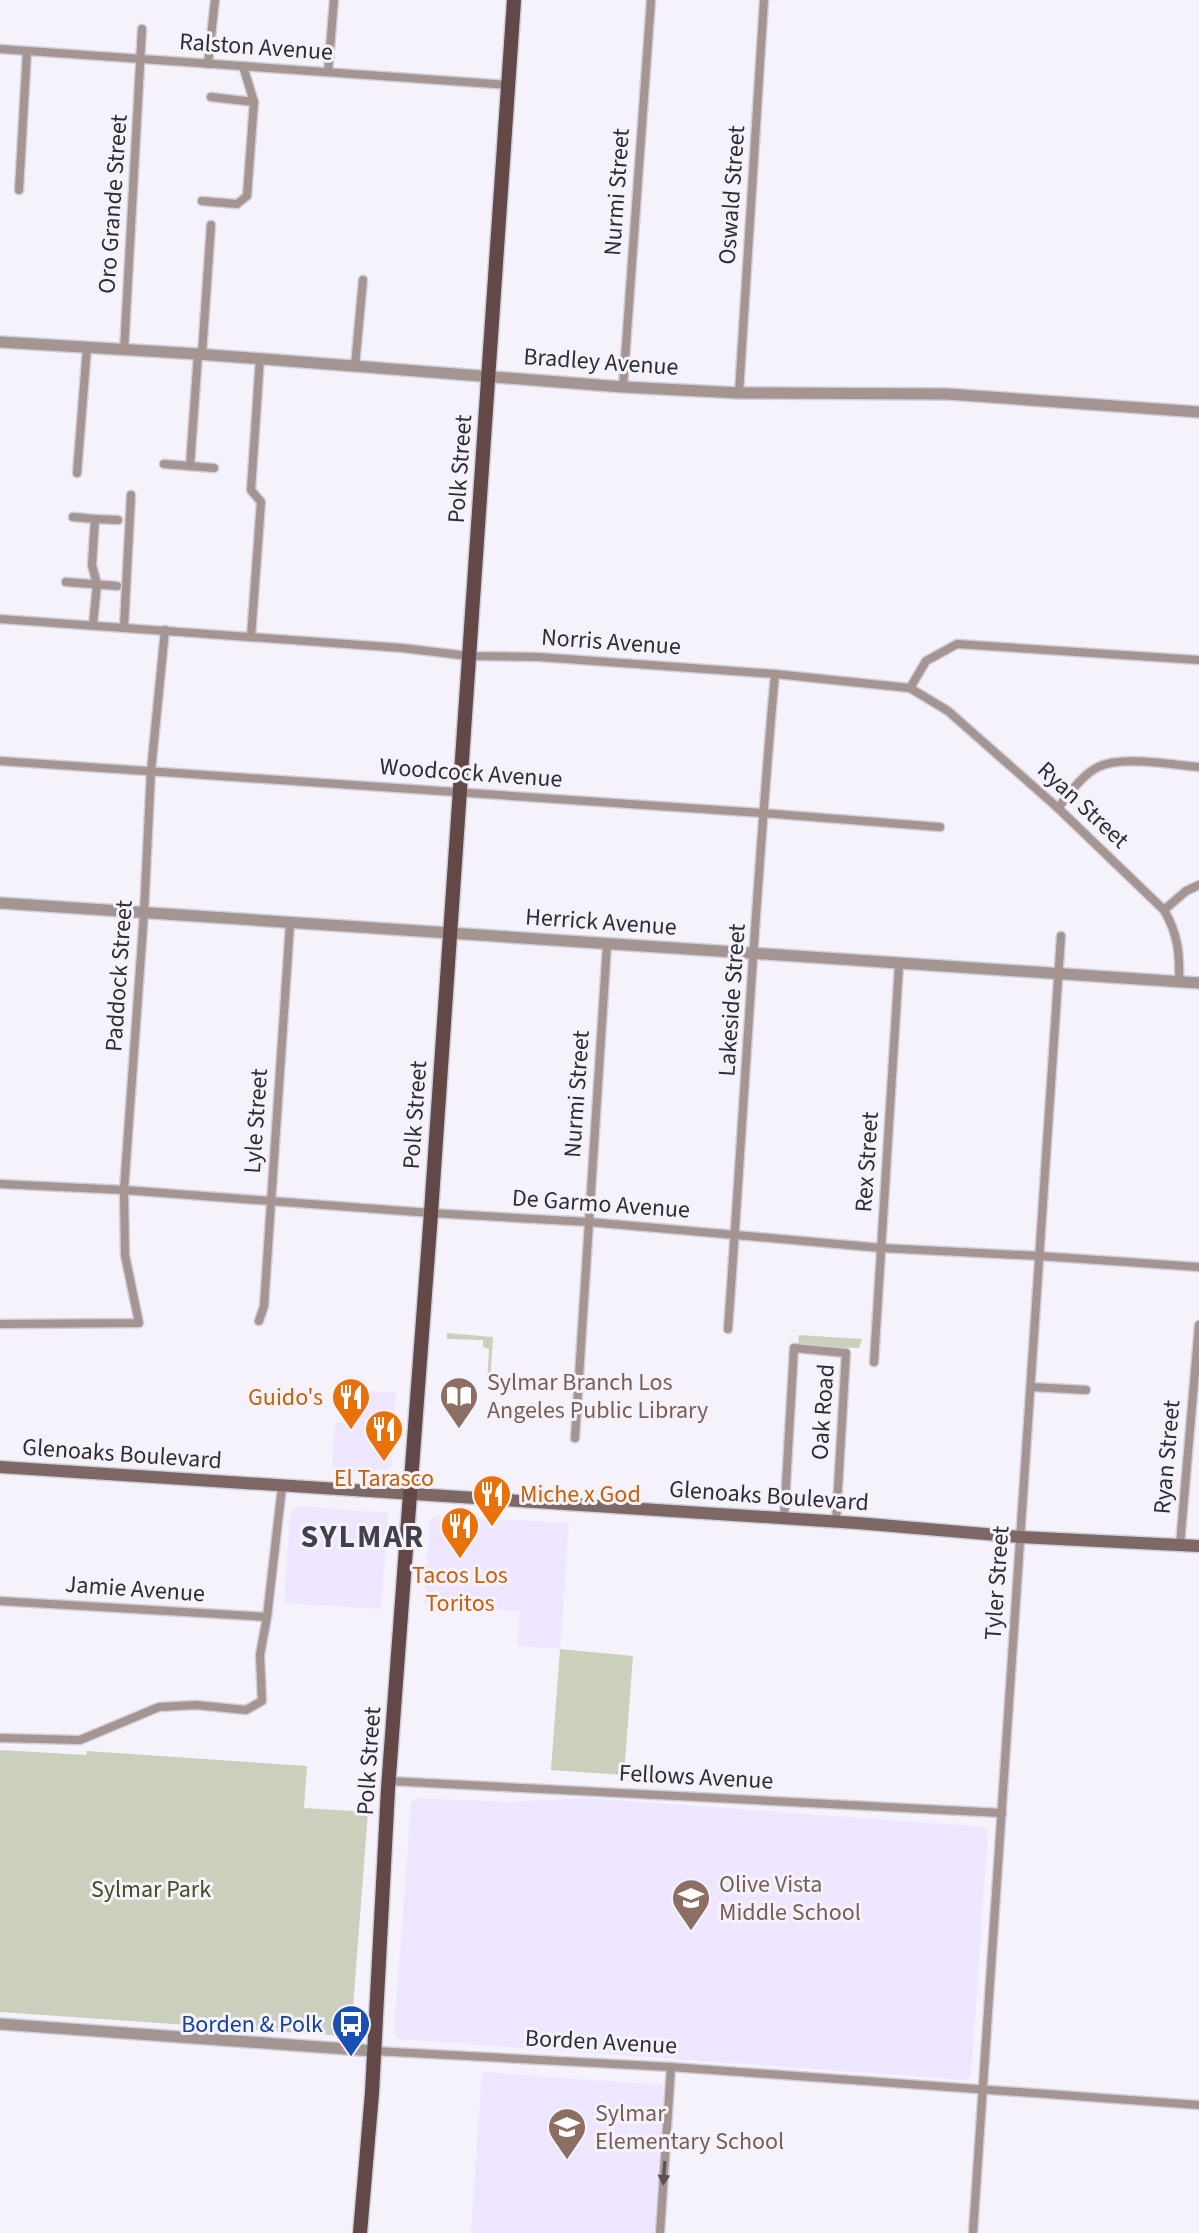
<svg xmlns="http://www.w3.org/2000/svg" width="1199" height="2233" font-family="'Source Sans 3',sans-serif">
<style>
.built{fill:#eee6fe}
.green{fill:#cad0bc}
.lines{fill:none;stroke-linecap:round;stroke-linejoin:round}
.minor-casing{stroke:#d1cfd8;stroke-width:11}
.tertiary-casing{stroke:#d1cfd8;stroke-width:14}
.secondary-casing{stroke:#d1cfd8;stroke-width:15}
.primary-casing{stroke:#d1cfd8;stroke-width:17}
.minor{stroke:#a49593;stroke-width:8}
.tertiary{stroke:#a49593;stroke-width:11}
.secondary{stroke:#7d6866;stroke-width:12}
.primary{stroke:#624846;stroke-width:14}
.oneway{fill:#585155}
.labels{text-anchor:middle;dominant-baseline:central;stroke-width:6;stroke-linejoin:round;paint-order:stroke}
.street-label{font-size:24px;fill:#2f2d34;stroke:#f5f2fc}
.education-label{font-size:24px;fill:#785e54;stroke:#f5f2fc;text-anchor:start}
.food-label{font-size:24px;fill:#c56008;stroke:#f5f2fc}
.park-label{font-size:24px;fill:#444f1f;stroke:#f5f2fc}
.transit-label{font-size:24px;fill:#164399;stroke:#f5f2fc;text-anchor:end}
.district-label{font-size:32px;font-weight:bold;letter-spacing:2px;fill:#443f4d;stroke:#f5f2fc}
</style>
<rect width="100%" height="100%" fill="#f5f2fc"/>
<g class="built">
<path d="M347,1390L396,1393L392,1465L386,1470H377L376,1475L371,1477L332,1472L335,1423H343Z"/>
<path d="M298,1506L388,1513L381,1609L284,1603L290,1514Z"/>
<path d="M435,1516L569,1523L560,1649L517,1646L520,1611L424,1605L430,1520Z"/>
<path d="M416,1798L510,1802L587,1798L985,1827L988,1831L971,2076L965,2080L399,2039L394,2032L411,1804Z"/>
<path d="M482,2072L662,2085L664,2088L654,2233H471Z"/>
</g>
<g class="green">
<path d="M447,1333L493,1337L490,1384L487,1383L489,1349L483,1347V1340L447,1339Z"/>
<path d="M799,1335L862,1339L859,1348L798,1346Z"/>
<path d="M560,1649L633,1656L624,1775L551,1770Z"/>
<path d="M0,1750L86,1755L87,1751L307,1766L304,1808L368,1812L351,2033L345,2036L0,2012Z"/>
</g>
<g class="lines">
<defs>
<g id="minor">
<path d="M0,49L509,85"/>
<path d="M208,64L215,0"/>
<path d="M328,72L334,0"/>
<path d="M211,97L254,102"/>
<path d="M19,190L27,51"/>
<path d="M202,201L237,204L247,196L254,102L243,66"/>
<path d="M124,351L142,29"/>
<path d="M202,354L211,225"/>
<path d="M355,366L363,280"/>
<path d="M623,387L651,0"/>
<path d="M739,393L764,0"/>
<path d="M164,464L214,468"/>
<path d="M190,466L198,354"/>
<path d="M77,473L87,348"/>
<path d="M73,517L95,519"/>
<path d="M66,582L117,586"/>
<path d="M0,619L402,648L469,656L539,657L775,674L910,688L926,661L957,644L1199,660"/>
<path d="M93,625L97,584L92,565L95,519L118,520"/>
<path d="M124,627L131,495"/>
<path d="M251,637L261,502L251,490L260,358"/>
<path d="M910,688L948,711L1058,808L1164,910C1178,934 1180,954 1179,982"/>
<path d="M0,761L762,813L940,827"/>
<path d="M1058,808C1069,794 1082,775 1098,767C1122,755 1172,765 1199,767"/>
<path d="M1164,910L1186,891L1199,885"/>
<path d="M0,1184L124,1190L431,1213L589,1222L882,1248L1040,1256L1199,1267"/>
<path d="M259,1321L264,1306L290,924"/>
<path d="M0,1324L139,1323L125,1255L124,1190L144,913L151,771L165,630"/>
<path d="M728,1329C744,1111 755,892 775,674"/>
<path d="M874,1362L899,965"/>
<path d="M1031,1387L1086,1390"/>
<path d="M575,1438L607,945"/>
<path d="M784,1519L794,1348L846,1353L836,1522"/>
<path d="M1180,1545L1199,1325"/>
<path d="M0,1601L267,1617"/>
<path d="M0,1738L80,1740L159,1707L196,1705L246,1710L262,1701L260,1655L267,1617L282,1487"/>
<path d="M389,1781L1002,1813"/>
<path d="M374,2051L671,2067L1199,2105"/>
<path d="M660,2233L671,2067"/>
<path d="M973,2233L1061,936"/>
</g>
<g id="tertiary">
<path d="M0,342L198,354L623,387L739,393L947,394L1199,412"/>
<path d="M0,903L1199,983"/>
<path d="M0,2024L374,2051"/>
</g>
<path id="secondary" d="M0,1467L857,1523L1020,1537L1199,1546"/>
<path id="primary" d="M360,2233L372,2093L388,1789L431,1213L514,0"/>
</defs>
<use href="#minor" class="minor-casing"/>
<use href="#tertiary" class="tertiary-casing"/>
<use href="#secondary" class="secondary-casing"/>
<use href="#primary" class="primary-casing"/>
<use href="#minor" class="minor"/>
<use href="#tertiary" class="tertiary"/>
<use href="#secondary" class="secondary"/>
<use href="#primary" class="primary"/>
</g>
<defs><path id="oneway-solid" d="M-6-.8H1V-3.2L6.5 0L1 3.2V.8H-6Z" transform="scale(2)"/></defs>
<use class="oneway" href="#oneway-solid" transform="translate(664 2173) rotate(94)"/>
<defs>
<symbol id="library-pin" viewBox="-11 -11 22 30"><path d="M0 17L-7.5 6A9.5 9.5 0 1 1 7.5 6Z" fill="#8d6e63" stroke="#f5f2fc"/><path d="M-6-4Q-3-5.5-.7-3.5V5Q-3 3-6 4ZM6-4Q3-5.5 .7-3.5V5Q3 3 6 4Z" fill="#fff"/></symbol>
<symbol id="restaurant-pin" viewBox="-11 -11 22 30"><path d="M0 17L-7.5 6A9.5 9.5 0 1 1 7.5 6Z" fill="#e8710a" stroke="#f5f2fc"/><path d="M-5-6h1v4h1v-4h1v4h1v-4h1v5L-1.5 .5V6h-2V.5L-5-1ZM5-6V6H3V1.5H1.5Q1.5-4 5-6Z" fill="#fff"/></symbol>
<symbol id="school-pin" viewBox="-11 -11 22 30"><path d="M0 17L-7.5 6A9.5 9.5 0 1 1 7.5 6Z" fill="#8d6e63" stroke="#f5f2fc"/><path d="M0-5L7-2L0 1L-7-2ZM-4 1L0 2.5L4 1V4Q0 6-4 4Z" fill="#fff"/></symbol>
<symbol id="bus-pin" viewBox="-11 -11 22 30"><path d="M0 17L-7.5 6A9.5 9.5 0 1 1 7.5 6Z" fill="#1a4fb4" stroke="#f5f2fc"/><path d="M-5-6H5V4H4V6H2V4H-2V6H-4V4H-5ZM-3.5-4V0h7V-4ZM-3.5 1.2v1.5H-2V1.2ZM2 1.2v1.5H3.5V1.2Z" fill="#fff"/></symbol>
</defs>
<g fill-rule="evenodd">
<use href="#library-pin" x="437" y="1374" width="44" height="60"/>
<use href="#restaurant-pin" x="329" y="1375" width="44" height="60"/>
<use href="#restaurant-pin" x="362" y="1407" width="44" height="60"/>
<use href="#restaurant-pin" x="470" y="1472" width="44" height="60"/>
<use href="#restaurant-pin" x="438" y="1504" width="44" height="60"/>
<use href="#school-pin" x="669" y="1876" width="44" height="60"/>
<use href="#bus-pin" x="329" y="2002" width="44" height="60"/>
<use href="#school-pin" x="545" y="2105" width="44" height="60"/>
</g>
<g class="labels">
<g class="street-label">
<text transform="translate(256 47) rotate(4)">Ralston Avenue</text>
<text transform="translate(617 192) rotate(-86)">Nurmi Street</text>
<text transform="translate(732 195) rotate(-86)">Oswald Street</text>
<text transform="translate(113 204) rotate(-86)">Oro Grande Street</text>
<text transform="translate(601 362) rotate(4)">Bradley Avenue</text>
<text transform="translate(460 469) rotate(-86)">Polk Street</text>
<text transform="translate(611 642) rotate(4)">Norris Avenue</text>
<text transform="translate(471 773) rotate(4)">Woodcock Avenue</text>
<text transform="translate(1083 805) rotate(43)">Ryan Street</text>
<text transform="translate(601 922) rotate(4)">Herrick Avenue</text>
<text transform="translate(119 976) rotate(-86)">Paddock Street</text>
<text transform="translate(732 1000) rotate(-86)">Lakeside Street</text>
<text transform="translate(577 1094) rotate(-86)">Nurmi Street</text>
<text transform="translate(415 1115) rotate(-86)">Polk Street</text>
<text transform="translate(256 1121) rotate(-86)">Lyle Street</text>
<text transform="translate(867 1162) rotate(-86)">Rex Street</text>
<text transform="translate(601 1204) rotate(4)">De Garmo Avenue</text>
<text transform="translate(823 1412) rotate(-86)">Oak Road</text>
<text transform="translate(122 1454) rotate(4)">Glenoaks Boulevard</text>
<text transform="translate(1167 1457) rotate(-85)">Ryan Street</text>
<text transform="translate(769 1496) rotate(4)">Glenoaks Boulevard</text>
<text transform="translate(997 1583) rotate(-86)">Tyler Street</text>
<text transform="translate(135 1589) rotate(4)">Jamie Avenue</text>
<text transform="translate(369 1761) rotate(-86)">Polk Street</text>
<text transform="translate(696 1777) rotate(3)">Fellows Avenue</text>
<text transform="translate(601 2042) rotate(3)">Borden Avenue</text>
</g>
<g class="education-label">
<text x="487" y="1382">Sylmar Branch Los<tspan x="487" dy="28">Angeles Public Library</tspan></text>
<text x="719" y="1884">Olive Vista<tspan x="719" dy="28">Middle School</tspan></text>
<text x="595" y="2113">Sylmar<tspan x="595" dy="28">Elementary School</tspan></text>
</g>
<g class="food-label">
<text x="323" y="1397" text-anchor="end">Guido's</text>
<text x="384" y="1478">El Tarasco</text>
<text x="520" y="1494" text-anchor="start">Miche x God</text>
<text x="460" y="1575">Tacos Los<tspan x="460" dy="28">Toritos</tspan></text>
</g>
<g class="park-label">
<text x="151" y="1889">Sylmar Park</text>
</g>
<g class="transit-label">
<text x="323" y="2024">Borden &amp; Polk</text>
</g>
<g class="district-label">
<text x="363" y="1537">SYLMAR</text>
</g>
</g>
</svg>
